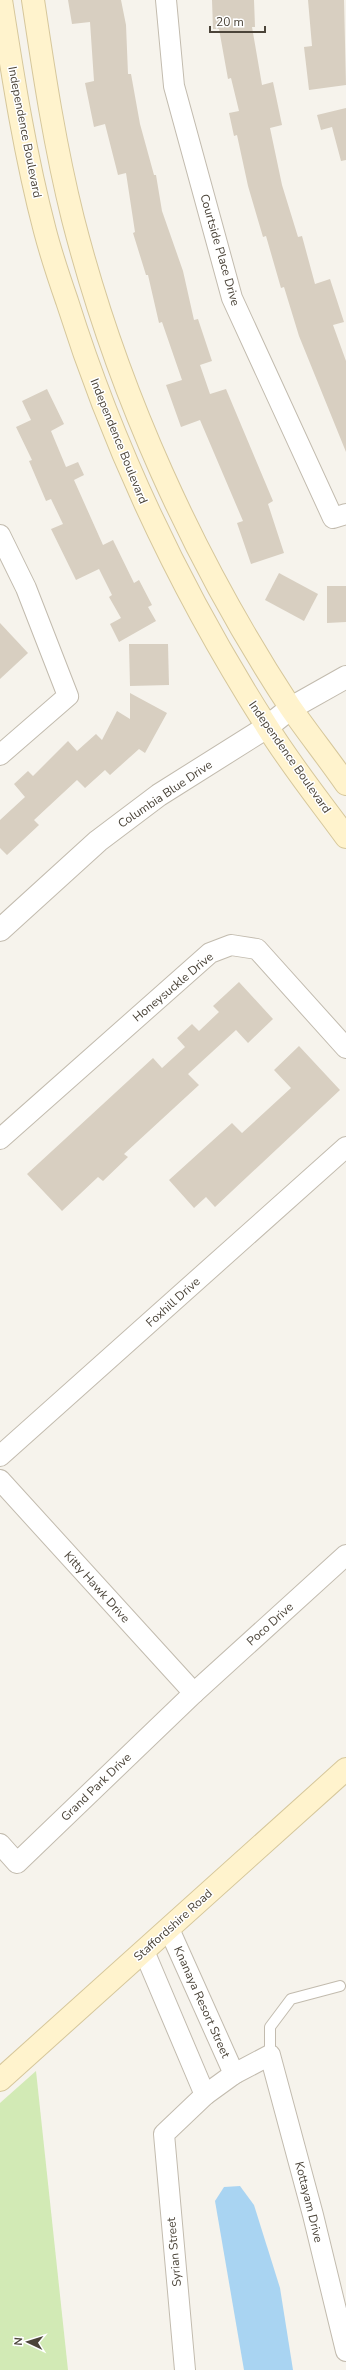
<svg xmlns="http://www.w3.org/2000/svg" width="346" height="2370" font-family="'Nunito Sans',sans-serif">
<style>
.green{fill:#d2eab5}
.water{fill:#a9d4f2}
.building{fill:#d8cfc1}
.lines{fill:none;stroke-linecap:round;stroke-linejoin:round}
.service-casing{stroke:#c2bbae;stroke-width:12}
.minor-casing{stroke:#c2bbae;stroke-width:22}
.tertiary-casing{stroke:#c2bbae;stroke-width:24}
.secondary-casing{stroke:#d6c79b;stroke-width:24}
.service{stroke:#fff;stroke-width:10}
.minor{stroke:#fff;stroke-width:20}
.tertiary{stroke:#fff;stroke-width:22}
.secondary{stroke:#fff3cd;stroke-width:22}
.labels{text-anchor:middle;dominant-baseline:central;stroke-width:3;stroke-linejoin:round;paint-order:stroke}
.street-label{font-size:12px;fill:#4b4439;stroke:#fff}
</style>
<rect width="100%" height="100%" fill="#f6f3ec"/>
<path class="green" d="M36,2071L68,2370H0V2103Z"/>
<path class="water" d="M240,2186L254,2205L280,2288L293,2370H244L215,2201L224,2187Z"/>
<g class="building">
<path d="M68,0H121L126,25L128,74H131L140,124L154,175H156L162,211L183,271L194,320L198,319L212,361L200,365L210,394L226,389L273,501L268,504L284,553L251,564L237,523L243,521L200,420L181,427L166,385L182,380L162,322L159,323L148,275H146L133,233L135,232L126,173L118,175L105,124L94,127L85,83L94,81L90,22L72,24Z"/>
<path d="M212,0H254L255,27H252L262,85L273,82L282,125L270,128L282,185L298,237L302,236L315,284L330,279L344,322L333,325L346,361V452L299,336L284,287L281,288L266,236L263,237L248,186L237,135L234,136L229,113L239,111L231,78L228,79L219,29H213Z"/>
<path d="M308,0H344L346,85L309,90L304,47L312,46Z"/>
<path d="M346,108V160L341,161L332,127L321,130L317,115Z"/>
<path d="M47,389L64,424L51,431L66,467L78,462L84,475L74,480L103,545L113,540L134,583L139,580L152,605L148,607L156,621L119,642L110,624L121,618L109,597L112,595L99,569L76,580L51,529L63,524L51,499L46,501L29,461L32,460L16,427L31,420L22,401Z"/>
<path d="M279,573L318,594L304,621L265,600Z"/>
<path d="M327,586H346V622L327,623Z"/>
<path d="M0,623L28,653L0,679Z"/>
<path d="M129,644H168L169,685L130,686Z"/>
<path d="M130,693L167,713L145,753L139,749L110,775L105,770L85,788L77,780L34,820L39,825L7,855L0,848V820L25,797L14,784L28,771L33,776L68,741L77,751L96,734L102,740L117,711L130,719Z"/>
<path d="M239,982L273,1019L248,1043L236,1030L188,1074L199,1085L124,1154L128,1157L103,1181L98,1177L62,1211L27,1174L153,1058L162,1068L185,1047L177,1038L192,1024L199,1031L219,1012L213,1006Z"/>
<path d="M299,1046L340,1090L215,1207L206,1197L194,1208L169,1180L232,1123L242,1133L291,1088L274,1070Z"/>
</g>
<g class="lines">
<defs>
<path id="service" d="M270,2055V2027L291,1999L340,1986"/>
<g id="minor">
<path d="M166,0L174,86L232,298L333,518L346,514"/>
<path d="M0,535L26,588L68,696L0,755"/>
<path d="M0,1139L210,953L231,945L257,949L346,1048"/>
<path d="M0,1456L346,1147"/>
<path d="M0,1480L194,1693"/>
<path d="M0,1844L17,1863L194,1693L346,1555"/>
<path d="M169,1929L234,2074"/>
<path d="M144,1951L205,2095"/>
<path d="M185,2370L164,2134L205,2095L234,2074L270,2055L313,2215L346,2351"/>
</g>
<path id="tertiary" d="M0,930L98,841L159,795L267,727L291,708L346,677"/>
<g id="secondary">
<path d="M1,0C13,77 25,155 45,231C51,254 59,278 67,301C114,450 182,593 266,725C290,764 319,800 346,837"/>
<path d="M33,0C44,74 55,147 73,219C117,391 193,559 290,707C308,733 328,758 346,784"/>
<path d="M0,2080L346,1769"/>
</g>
</defs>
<use href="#service" class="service-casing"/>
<use href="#minor" class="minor-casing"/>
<use href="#tertiary" class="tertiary-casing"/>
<use href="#secondary" class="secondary-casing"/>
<use href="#service" class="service"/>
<use href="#minor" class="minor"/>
<use href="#tertiary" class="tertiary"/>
<use href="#secondary" class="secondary"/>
</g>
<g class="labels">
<g class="street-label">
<text transform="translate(25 132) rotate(79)">Independence Boulevard</text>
<text transform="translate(220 250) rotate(74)">Courtside Place Drive</text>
<text transform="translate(119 441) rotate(68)">Independence Boulevard</text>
<text transform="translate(290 757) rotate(55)">Independence Boulevard</text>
<text transform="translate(165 794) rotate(-34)">Columbia Blue Drive</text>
<text transform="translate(173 987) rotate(-40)">Honeysuckle Drive</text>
<text transform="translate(173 1302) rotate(-42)">Foxhill Drive</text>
<text transform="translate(97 1587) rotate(48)">Kitty Hawk Drive</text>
<text transform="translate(270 1624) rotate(-42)">Poco Drive</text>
<text transform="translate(96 1787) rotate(-44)">Grand Park Drive</text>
<text transform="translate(173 1925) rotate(-42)">Staffordshire Road</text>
<text transform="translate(202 2002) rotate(66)">Knanaya Resort Street</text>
<text transform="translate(309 2202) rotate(76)">Kottayam Drive</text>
<text transform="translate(174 2252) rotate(-95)">Syrian Street</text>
</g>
</g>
<g transform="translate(28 2342) rotate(274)" stroke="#ffffff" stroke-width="3" paint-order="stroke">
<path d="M0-3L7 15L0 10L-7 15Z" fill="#4b4439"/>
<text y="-6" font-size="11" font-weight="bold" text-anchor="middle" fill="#4b4439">N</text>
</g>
<path d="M210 26v6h55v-6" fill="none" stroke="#4b4439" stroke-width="2"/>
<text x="216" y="26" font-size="12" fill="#4b4439" stroke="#ffffff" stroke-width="3" paint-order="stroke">20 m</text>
</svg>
